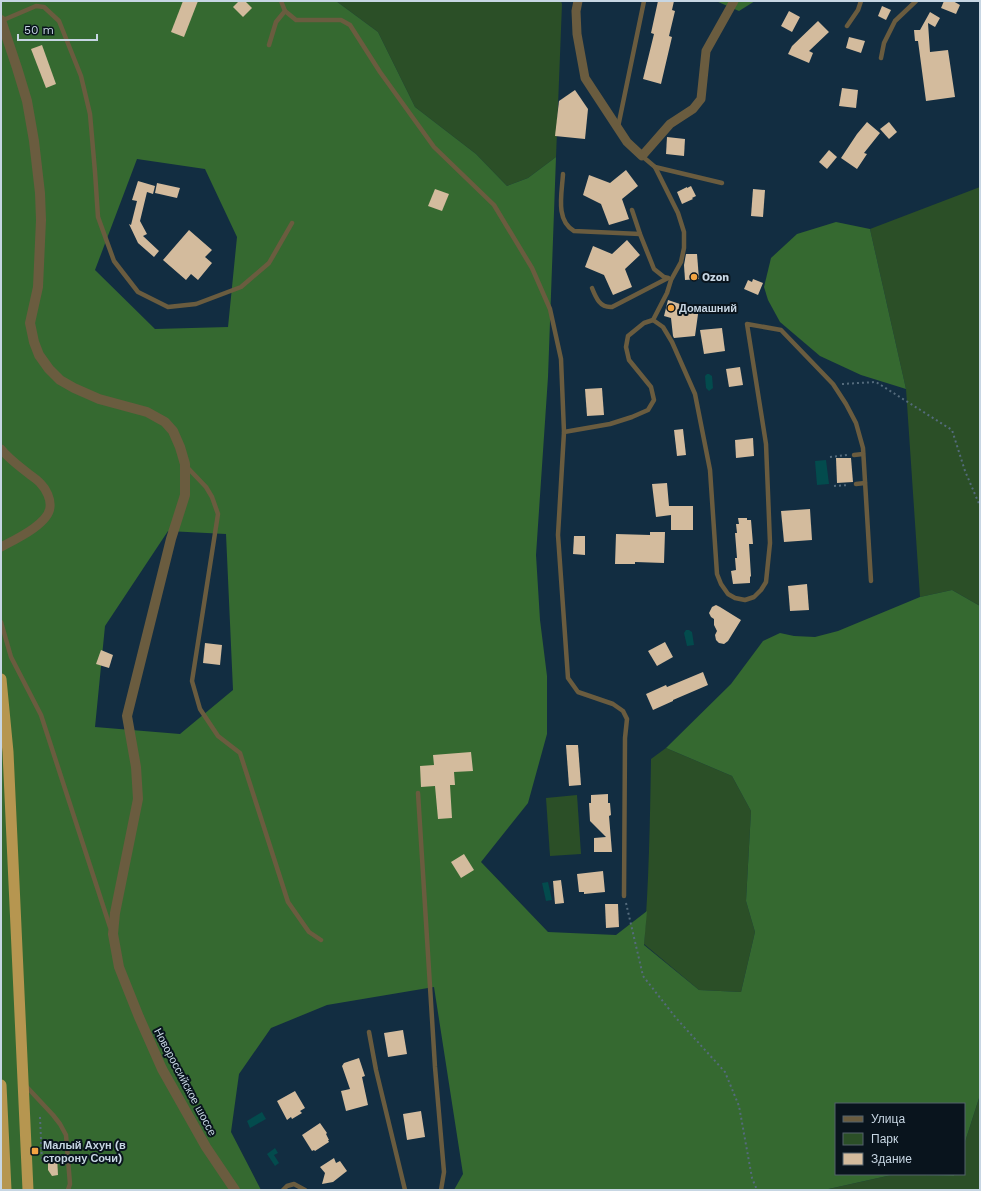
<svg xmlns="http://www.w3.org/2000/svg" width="981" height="1191" font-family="'Work Sans',sans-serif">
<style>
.green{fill:#2b4f27}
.forest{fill:#356930;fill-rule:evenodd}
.water{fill:#034b4d}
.building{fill:#d3bb9d}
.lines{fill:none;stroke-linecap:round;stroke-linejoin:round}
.path{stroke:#546b7c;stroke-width:2;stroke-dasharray:2 3;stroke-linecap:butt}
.service{stroke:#6a5c3f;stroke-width:4.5}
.minor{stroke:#6a5c3f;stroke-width:9}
.tertiary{stroke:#6a5c3f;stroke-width:10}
.trunk{stroke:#b69650;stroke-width:11}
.poi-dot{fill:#f3a442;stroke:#09141d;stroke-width:1.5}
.labels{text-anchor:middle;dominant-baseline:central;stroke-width:4;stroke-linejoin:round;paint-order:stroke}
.poi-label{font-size:11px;font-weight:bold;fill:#c7d6e3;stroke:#09141d;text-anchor:start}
.street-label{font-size:11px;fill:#c7d6e3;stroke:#09141d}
</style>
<rect width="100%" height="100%" fill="#122d41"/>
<g class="green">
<path d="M336,1H561L562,4L556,157L528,178L507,186L476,154L415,107L378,32Z"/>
<path d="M980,187V606L952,590L920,597L906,389L870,229Z"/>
<path d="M666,748L732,776L751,811L746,901L755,932L741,992L699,990L644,944C649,883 650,821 651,759Z"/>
<path d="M577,795L581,854L550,856L546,798Z"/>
<path d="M980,1095V1190H824L896,1174L954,1176L955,1174H964V1145Z"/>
</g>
<g class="forest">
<path d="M1,1H336L378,32L415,107L476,154L507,186L528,178L556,157L548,377L536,555L540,620L547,676V734L528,803L481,862L548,932L616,935L647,911L644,945L699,990L741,992L755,932L746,901L751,811L732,776L666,748L731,684L763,641L780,633L794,636L815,637L838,631L920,597L952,590L980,606V1095L964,1145V1104H836V1174H955L954,1176L896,1174L824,1190H454L463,1174L434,987L327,1005L271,1028L239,1074L231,1132L261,1190H1ZM137,159L205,169L237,237L228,327L155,329L95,270ZM168,531L226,534L233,690L180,734L95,727L105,626Z"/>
<path d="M716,1H755L739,11Z"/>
<path d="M836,222L870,229L906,389L861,375L820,356L780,322L768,300L764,287L771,258L797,234Z"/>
</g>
<g class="water">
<path d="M707,374H709L712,376L713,388L709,391L706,388L705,376Z"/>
<path d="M826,460L829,484L817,485L815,461Z"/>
<path d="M686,630H689L692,632L694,645L687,646L684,633Z"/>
<path d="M548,882L552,900L546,901L542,883Z"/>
<path d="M262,1112L266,1119L250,1128L247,1121Z"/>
<path d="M275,1148L278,1153L274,1155L279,1163L275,1166L267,1154Z"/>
</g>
<g class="building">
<path d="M183,1H198L184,37L171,32Z"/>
<path d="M239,1H245L252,8L243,17L233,7Z"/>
<path d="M658,1H674L672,10L675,11L669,36L672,37L661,84L643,79L654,34L651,33Z"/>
<path d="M944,1H953L960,5L956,14L941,8Z"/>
<path d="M882,6L891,10L886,20L878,16Z"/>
<path d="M789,11L800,17L792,32L781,26Z"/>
<path d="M930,12L940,18L935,27L928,23L930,52L948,50L955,97L926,101L918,41H915L914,30H920Z"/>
<path d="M818,21L829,32L809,51L813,53L809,63L788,54L792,46Z"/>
<path d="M849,37L865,41L861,53L846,48Z"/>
<path d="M42,45L56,84L46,88L31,49Z"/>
<path d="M842,88L858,90L856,108L839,106Z"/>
<path d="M575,90L588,109L585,139L555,136L559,101Z"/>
<path d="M867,122L880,133L864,153L867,154L857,169L841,158L857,134Z"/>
<path d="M889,122L897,132L889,139L880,129Z"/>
<path d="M667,137L685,139L684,156L666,154Z"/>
<path d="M829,150L837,157L827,169L819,162Z"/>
<path d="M626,170L638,186L622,199L629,219L609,225L601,204L583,195L589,175L610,183Z"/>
<path d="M138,181L155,186L153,194L147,192L140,221L147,234L143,236L159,251L154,257L138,243L129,224L131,225L137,201L132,200Z"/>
<path d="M157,183L180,188L177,198L155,193Z"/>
<path d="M691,186L696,196L692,198L693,199L682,204L677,192L687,187V188Z"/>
<path d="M435,189L449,194L442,211L428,206Z"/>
<path d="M753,189L765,190L763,217L751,216Z"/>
<path d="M189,230L212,250L205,257L212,263L198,280L191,274L186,280L163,260Z"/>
<path d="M627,240L640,255L625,269L632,287L613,295L604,275L585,267L593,246L612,254Z"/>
<path d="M686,254H697L699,279L685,280L684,265Z"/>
<path d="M753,279L763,283L758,295L744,289L748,280L752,282Z"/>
<path d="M668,300L683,305L699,307L695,336L674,338L673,336L671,318L664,316Z"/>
<path d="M722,328L725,351L704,354L700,330Z"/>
<path d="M740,367L743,385L729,387L726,369Z"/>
<path d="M602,388L604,415L587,416L585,389Z"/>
<path d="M683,429L686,455L677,456L674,430Z"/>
<path d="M753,438L754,456L736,458L735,440Z"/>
<path d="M836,458H851L853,482L837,483Z"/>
<path d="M667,483L669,506H693V530H671V515L656,517L652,484Z"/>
<path d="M810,509L812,540L784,542L781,511Z"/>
<path d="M738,518H747V520H751L753,544H749L751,576L750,577V583L733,584L731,571L736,570L735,558H737L735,533H737L736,524H739Z"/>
<path d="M650,532H665L664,563L635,562V564H615L616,534L650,535Z"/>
<path d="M574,536H585V555L573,554Z"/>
<path d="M807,584L809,610L790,611L788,586Z"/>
<path d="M716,605L720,607L741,620L728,641L724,644L719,643L716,640L715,635L717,631L714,625V619L711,617L709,613L712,607Z"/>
<path d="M665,642L673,657L657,666L648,651Z"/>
<path d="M205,643L222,645L220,665L203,663Z"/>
<path d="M101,650L113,655L109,668L96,664Z"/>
<path d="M703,672L708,685L673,700V701L653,710L646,694L666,685L667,687Z"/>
<path d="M566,745H578L581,785L569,786Z"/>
<path d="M471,752L473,771L454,772L455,785H450L452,818L438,819L435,786L421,787L420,766L434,765L433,755Z"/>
<path d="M608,794V803H610L611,815L609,816L612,852H594V838L606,837L590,821L589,803H591V795Z"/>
<path d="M464,854L474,870L461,878L451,862Z"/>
<path d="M603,871L605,892L584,894V892H579L577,874Z"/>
<path d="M561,880L564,903L555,904L553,881Z"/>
<path d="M605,904H618L619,927L606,928Z"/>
<path d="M403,1030L407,1054L388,1057L384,1033Z"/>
<path d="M359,1058L365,1076L362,1077L368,1105L346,1111L341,1091L350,1089L342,1066L344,1063Z"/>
<path d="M295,1091L305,1108L300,1111L302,1113L292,1119L291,1117L287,1120L277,1101Z"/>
<path d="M421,1111L425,1137L407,1140L403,1114Z"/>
<path d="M320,1123L327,1133L326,1134L329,1140H328L329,1142L315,1151L314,1150L312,1151L302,1135Z"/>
<path d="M57,1156L58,1175L52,1176L48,1170V1162L50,1157Z"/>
<path d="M334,1158L336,1163L340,1161L347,1171L333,1182L322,1184L325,1173L320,1167Z"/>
</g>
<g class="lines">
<g class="path">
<path d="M842,384L876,382L952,430L965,471L980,506"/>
<path d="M830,457L847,455"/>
<path d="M834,486L849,485"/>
<path d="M626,903L643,976L676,1018L725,1072L739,1106L752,1178L757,1190"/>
<path d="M40,1117L42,1162"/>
</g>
<g class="service">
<path d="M285,11L296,20H341L350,25L380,72L434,147L494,205L532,268L550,309L561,359L564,432L558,535L568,678L578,692L613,704L623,711L627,719L625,738L624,896"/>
<path d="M1,21L36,6L44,7L59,21L81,76L90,114L95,172L98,217L114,261L138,292L168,307L196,304L241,287L269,263L292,223"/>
<path d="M847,26L858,10L861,1"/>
<path d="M269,45L276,22L285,11L281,1"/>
<path d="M881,58L884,43L895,21L916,1"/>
<path d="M618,127L644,1"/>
<path d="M642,156L655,167L678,213L684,232V248L681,262L671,280L667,293L653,320L663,327L672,342L695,394L710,470L717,574L721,584L728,594L735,598L745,600L754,597L761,590L766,582L770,543L766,444L747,324L781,330L833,384L846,404L856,423L863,448L871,581"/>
<path d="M655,167L722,183"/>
<path d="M563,174C562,193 555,220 574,231L640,234"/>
<path d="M632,210L640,234L654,269L664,277L668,278"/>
<path d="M592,288C596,298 600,308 612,307L668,278"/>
<path d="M564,432L610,424L632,417L648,410L654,400L651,387L629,360L626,347L628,336L644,323L653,320"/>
<path d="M854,455L863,454"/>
<path d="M186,466L206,487L212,497L218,514L192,681L200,709L218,736L240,753L288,902L309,932L321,940"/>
<path d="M856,484L865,483"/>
<path d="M1,622L11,657L41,715L110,927"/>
<path d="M418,793L435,1067L444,1172L441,1190"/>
<path d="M369,1032L376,1070L405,1190"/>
<path d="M25,1085L53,1115L60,1124L66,1135L70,1184L68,1190"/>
<path d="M283,1190L287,1186L294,1184L305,1190"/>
</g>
<g class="minor">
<path d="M578,1L576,11L577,34L585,78L627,142L642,156L670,124L693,109L701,99L706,51L734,1"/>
<path d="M1,449C9,459 19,466 29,474C33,477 38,480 41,484C46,489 51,499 50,507C49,524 14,540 1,547"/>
</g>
<path class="tertiary" d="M1,20L17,68L27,101L34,141L40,193L41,220L38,287L30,323L34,342L39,355L49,369L60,380L74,388L99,399L147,412L165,422L173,431L180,447L185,464V495L171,539L127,716L136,767L138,799L115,913L113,934L119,967L139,1017L162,1069L206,1147L235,1190"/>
<g class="trunk">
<path d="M1,679L8,752L28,1190"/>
<path d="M1,1085L6,1190"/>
</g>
</g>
<g class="poi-dot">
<circle cx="694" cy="277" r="4"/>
<circle cx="671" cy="308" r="4"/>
<rect x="31" y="1147" width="8" height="8" rx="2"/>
</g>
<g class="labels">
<g class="poi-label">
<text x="702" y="277">Ozon</text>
<text x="679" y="308">Домашний</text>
<text x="43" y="1145">Малый Ахун (в<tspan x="43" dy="13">сторону Сочи)</tspan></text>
</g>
<g class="street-label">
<text transform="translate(185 1082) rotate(62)">Новороссийское шоссе</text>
</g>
</g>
<rect width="981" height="1191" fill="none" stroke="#c7d6e3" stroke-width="4"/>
<rect x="835" y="1103" width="130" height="72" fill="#09141d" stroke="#55626c"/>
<rect x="843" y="1116" width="20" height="6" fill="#6a5c3f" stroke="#55626c"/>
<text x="871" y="1123" font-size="12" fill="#c7d6e3">Улица</text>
<rect x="843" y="1133" width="20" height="12" fill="#2b4f27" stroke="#55626c"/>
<text x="871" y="1143" font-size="12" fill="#c7d6e3">Парк</text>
<rect x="843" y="1153" width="20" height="12" fill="#d3bb9d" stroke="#55626c"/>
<text x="871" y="1163" font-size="12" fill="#c7d6e3">Здание</text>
<path d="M18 34v6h79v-6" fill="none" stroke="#c7d6e3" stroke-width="2"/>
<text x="24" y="34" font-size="12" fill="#c7d6e3" stroke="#09141d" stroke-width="3" paint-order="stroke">50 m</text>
</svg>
